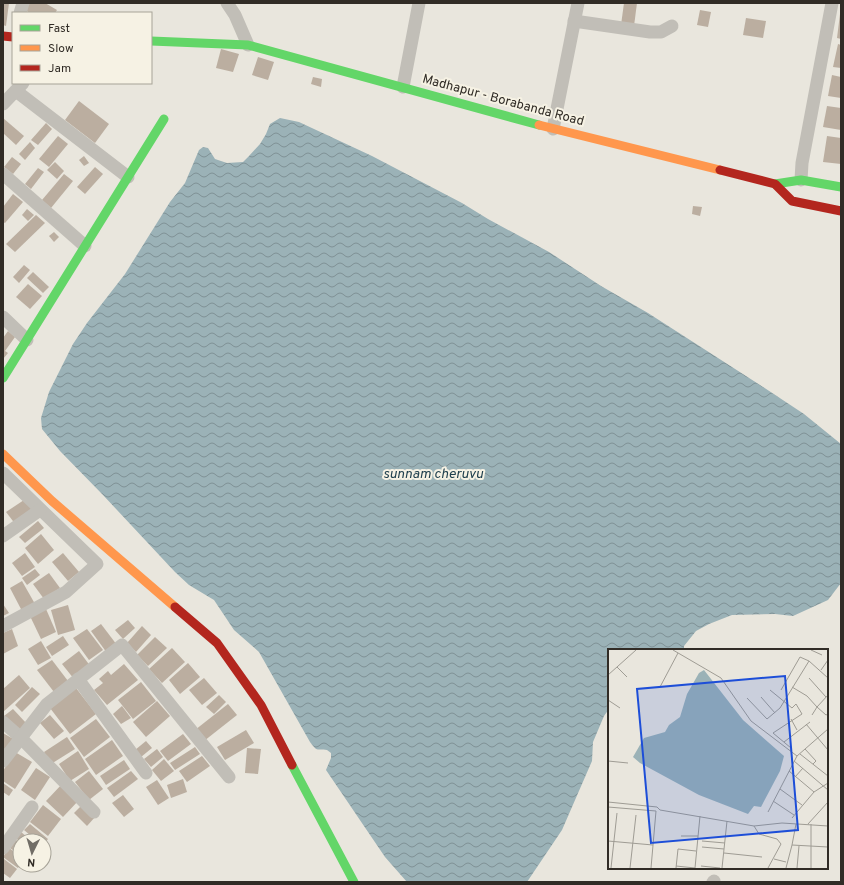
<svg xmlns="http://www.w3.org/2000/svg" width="844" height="885" font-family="Overpass,sans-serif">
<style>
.water{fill:url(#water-waves)}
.building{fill:#bbaea0}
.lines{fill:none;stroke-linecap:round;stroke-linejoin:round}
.street{stroke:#c1beb7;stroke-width:13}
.fast{stroke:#63d668;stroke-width:9}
.slow{stroke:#ff974d;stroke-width:9}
.jam{stroke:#b3261e;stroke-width:9}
.labels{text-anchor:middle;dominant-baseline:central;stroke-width:4;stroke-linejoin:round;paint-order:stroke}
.street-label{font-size:13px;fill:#312c26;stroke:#f6f2e4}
.water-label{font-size:14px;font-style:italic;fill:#20404e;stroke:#f6f2e4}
.inset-road{fill:none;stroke:#9f9c94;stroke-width:1}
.view{fill:#1d4ed8;fill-opacity:0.15;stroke:#1d4ed8;stroke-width:2}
.inset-edge{fill:none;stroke:#312c26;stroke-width:2}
</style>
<defs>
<pattern id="water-waves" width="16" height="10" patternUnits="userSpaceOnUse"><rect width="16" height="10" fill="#9bb2b7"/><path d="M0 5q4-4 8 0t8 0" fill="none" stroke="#7f9195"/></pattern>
</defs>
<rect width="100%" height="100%" fill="#e9e6dd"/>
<path class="water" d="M280,118L299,122L372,156L462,203L488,219L549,252L601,286L648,313L760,385L804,414L841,444V583L828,600L793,616L775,614L732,615L709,624L696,631L684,646V650H609V709L604,716L593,742L592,761L562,830L527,882H407L385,857L326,770L331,758V753L327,750C316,748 318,753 310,742L259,652L234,630L214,600L189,585L175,572L103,495L60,451L42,429L41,418L49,392L73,344L87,323L125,274L170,202L185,183L199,150L203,147L208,148L215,159L227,163L243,162L249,156L260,144L266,134L270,124Z"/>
<g class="building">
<path d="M3,3H9L6,26L3,25Z"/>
<path d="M30,3H45L57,10L55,13H30L25,10Z"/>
<path d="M624,3H637L634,26L621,25Z"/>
<path d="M700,10L711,12L708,27L697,25Z"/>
<path d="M840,14H841V39L837,38Z"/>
<path d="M746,18L766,21L763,38L743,35Z"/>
<path d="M838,44L841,45V68L833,67Z"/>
<path d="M221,49L239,54L233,72L216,68Z"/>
<path d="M258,57L274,62L268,80L252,75Z"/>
<path d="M832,75L841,77V98L828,96Z"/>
<path d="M313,77L322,79L321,87L311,84Z"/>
<path d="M79,101L109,124L95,143L65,120Z"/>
<path d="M827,106L841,108V130L823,127Z"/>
<path d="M3,118L24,136L16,145L3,133Z"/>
<path d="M46,123L52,129L38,145L31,140Z"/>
<path d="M58,136L68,144L49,167L39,159Z"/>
<path d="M827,136L841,138V164L823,162Z"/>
<path d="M30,142L35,148L25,160L19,154Z"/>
<path d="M84,156L89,163L84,166L79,160Z"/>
<path d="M12,157L21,164L13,174L4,167Z"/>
<path d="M55,162L64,171L57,179L47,170Z"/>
<path d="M95,167L103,174L85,194L77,187Z"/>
<path d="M38,168L44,172L31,189L25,184Z"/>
<path d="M64,174L73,181L51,208L42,200Z"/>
<path d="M13,194L23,202L5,223L3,222V207Z"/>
<path d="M693,206L702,207L700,216L692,214Z"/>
<path d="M27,209L34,215L28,221L22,215Z"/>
<path d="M36,215L45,223L15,252L6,244Z"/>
<path d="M54,232L59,237L54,242L49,236Z"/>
<path d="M24,265L30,270L19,283L13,277Z"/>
<path d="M33,272L49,287L43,293L27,278Z"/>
<path d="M28,284L42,296L30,309L16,297Z"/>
<path d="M8,331L15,337L5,351L8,353L3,359V338Z"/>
<path d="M24,500L34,512L16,525L6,512Z"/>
<path d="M38,521L44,528L25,543L19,537Z"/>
<path d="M41,534L54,550L38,564L25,548Z"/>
<path d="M25,553L35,567L22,576L12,563Z"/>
<path d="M63,553L79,572L68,581L52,562Z"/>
<path d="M35,569L40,575L27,585L22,578Z"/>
<path d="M49,573L60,588L44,599L33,584Z"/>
<path d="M22,581L35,604L22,611L10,588Z"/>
<path d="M3,604L9,613L3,616Z"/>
<path d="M68,605L75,630L58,635L51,610Z"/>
<path d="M46,609L56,632L41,639L30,616Z"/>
<path d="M128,620L135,628L123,639L115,630Z"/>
<path d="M101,624L117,645L107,653L91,631Z"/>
<path d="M142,626L151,635L136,652L127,643Z"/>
<path d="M12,629L18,646L3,654V633Z"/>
<path d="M87,629L103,650L89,660L73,638Z"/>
<path d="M63,636L69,645L52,656L46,647Z"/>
<path d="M155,637L167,648L148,666L137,655Z"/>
<path d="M41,641L51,658L38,665L28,649Z"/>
<path d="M172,648L185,662L162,683L149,669Z"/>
<path d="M79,651L91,667L74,679L62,664Z"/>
<path d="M52,660L68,681L54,692L37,670Z"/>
<path d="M188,663L200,677L180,694L169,680Z"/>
<path d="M124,664L138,680L107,705L94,690L103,683L99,679L108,671L111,675Z"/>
<path d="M19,675L30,688L3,712V689Z"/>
<path d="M204,678L217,693L202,705L189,690Z"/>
<path d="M141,682L156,701L133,719L118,700Z"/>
<path d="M32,687L40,694L22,712L15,705Z"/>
<path d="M76,688L96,714L70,734L50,708Z"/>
<path d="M219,695L226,702L214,714L206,707Z"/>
<path d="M157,701L170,716L146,737L133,722Z"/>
<path d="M228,704L237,715L204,741L195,730Z"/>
<path d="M122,706L131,718L121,724L113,714Z"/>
<path d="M13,709L27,724L17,732L4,716Z"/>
<path d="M50,715L64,731L54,739L40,723Z"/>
<path d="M96,719L110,737L84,757L70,738Z"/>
<path d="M246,730L254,743L225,760L217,747Z"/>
<path d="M3,733L15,740L8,751L3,748Z"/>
<path d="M183,734L191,744L168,761L160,751Z"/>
<path d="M67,737L75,749L51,764L44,752Z"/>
<path d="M112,740L123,756L96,775L85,759Z"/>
<path d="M146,741L152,748L141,757L135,750Z"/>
<path d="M195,747L200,754L175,770L170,763Z"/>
<path d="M247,748L261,749L258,774L245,773Z"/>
<path d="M157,749L163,757L151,767L144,759Z"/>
<path d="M78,751L89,769L70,781L59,764Z"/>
<path d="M15,752L32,762L15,789L3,781V771Z"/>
<path d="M202,756L210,766L187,782L179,771Z"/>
<path d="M164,759L174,771L161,781L152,770Z"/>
<path d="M124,760L130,769L106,785L100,776Z"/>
<path d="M36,768L50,777L35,800L21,790Z"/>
<path d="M89,771L103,789L89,800L75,782Z"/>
<path d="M131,771L138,779L114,797L107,788Z"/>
<path d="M183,779L187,792L171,798L167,785Z"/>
<path d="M157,780L169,798L158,805L146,787Z"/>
<path d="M3,783L13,790L9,796L3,792Z"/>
<path d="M63,783L80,799L63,817L46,801Z"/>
<path d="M123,795L134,809L124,817L112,803Z"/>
<path d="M83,804L96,816L87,826L74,813Z"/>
<path d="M43,805L61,819L48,836L30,822Z"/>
<path d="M30,824L48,839L44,844V841H37L24,830Z"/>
<path d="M21,832L32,841H19L16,838Z"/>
<path d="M16,840L20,844V855L10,848Z"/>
<path d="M9,848L20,856V865L18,868L3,857Z"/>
<path d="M4,859L17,869L10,878L3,873Z"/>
</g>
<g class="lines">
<g class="street">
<path d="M227,3L235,15L248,45"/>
<path d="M20,13L23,3"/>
<path d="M574,21L650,32H661L672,26"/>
<path d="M403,87L419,3"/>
<path d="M16,91L128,177"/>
<path d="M3,104L23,83"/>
<path d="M553,129L578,3"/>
<path d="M3,174L85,246"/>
<path d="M801,180L802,163L832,3"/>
<path d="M3,317L27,340"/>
<path d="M3,473L97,564L66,592L3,626"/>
<path d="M3,536L40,510"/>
<path d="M78,679L146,773"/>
<path d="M3,722L20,737L94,812"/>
<path d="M3,761L47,704L122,645L229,777"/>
<path d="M3,848L32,807"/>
<path d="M713,882L714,881"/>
</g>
<g class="fast">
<path d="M151,41L248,45L539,125"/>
<path d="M775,184L801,180L841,187"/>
<path d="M3,378L164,119"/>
<path d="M292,765L354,882"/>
</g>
<g class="slow">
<path d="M539,125L720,170"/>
<path d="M3,454L52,501L175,607"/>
</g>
<g class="jam">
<path d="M3,36L13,37"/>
<path d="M720,170L775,184L792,201L841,211"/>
<path d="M175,607L217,643L261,705L292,765"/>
</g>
</g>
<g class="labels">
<g class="street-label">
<text transform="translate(503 101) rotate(15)">Madhapur - Borabanda Road</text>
</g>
<g class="water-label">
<text x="433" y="474">sunnam cheruvu</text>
</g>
</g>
<g transform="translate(608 649)">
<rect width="220" height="220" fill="#e9e6dd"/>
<path d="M96,21L135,71L176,107L172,122L153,158L146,157L140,165L91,146L32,114L25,108L36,89L57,83L61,76L72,68L79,45L91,24Z" fill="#9bb2b7"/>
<path class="inset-road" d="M65,1L113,29L143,72L189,107L220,80M203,1L214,6M9,18L19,28M213,21L220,11M0,26L28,1M201,29L218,48M52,38L70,4M184,38L199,47L209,58L220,46M162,41L184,59L188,55L194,65L165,84L183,99V102M173,41L192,8L201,12M153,48L167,64M139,49L159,70L172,59L201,12L220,29M0,51L12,59M204,66L209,58L218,66L220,65M183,70L189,81M198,75L220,101M176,93L202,73M197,100L208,112L205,115M192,105L220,127M0,112L20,114M186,112L220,141M181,122L206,143M187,128L195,119M172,140L194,156M165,152L186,166M0,153L49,158L52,161L146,177L174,174L220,177M0,158L48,162M160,163L189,107M184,169L206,143L220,134M188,175L184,196L220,198M200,175L220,153M146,177L151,185L169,190L173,195L160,219M73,187H90M0,192L45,196M94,192L117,194M94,198L116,200M116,204L154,208M166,210L178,213M68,217L87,219M93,217L112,219M3,219L9,164M22,219L28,166M43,219L48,162M68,219L70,200L88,202M87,219L92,167M114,219L119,172M178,219L184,196M189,219L191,197M203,219V175"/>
<path class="view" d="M177,27L190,181L43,194L29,40Z"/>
<rect width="220" height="220" class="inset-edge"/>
</g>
<rect width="844" height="885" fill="none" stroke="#312c26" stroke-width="8"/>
<rect x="12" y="12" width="140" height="72" fill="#f6f2e4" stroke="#a7a398"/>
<rect x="20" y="25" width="20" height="6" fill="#63d668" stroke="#a7a398"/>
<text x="48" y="32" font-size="12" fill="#312c26">Fast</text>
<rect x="20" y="45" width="20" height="6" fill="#ff974d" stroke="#a7a398"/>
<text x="48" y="52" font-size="12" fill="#312c26">Slow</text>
<rect x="20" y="65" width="20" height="6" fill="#b3261e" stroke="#a7a398"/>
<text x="48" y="72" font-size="12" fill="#312c26">Jam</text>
<g transform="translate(32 853) rotate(185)"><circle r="19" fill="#f6f2e4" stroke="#a7a398"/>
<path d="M0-3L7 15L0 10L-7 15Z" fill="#716d66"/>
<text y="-6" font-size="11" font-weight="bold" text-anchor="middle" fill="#312c26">N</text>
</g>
</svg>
